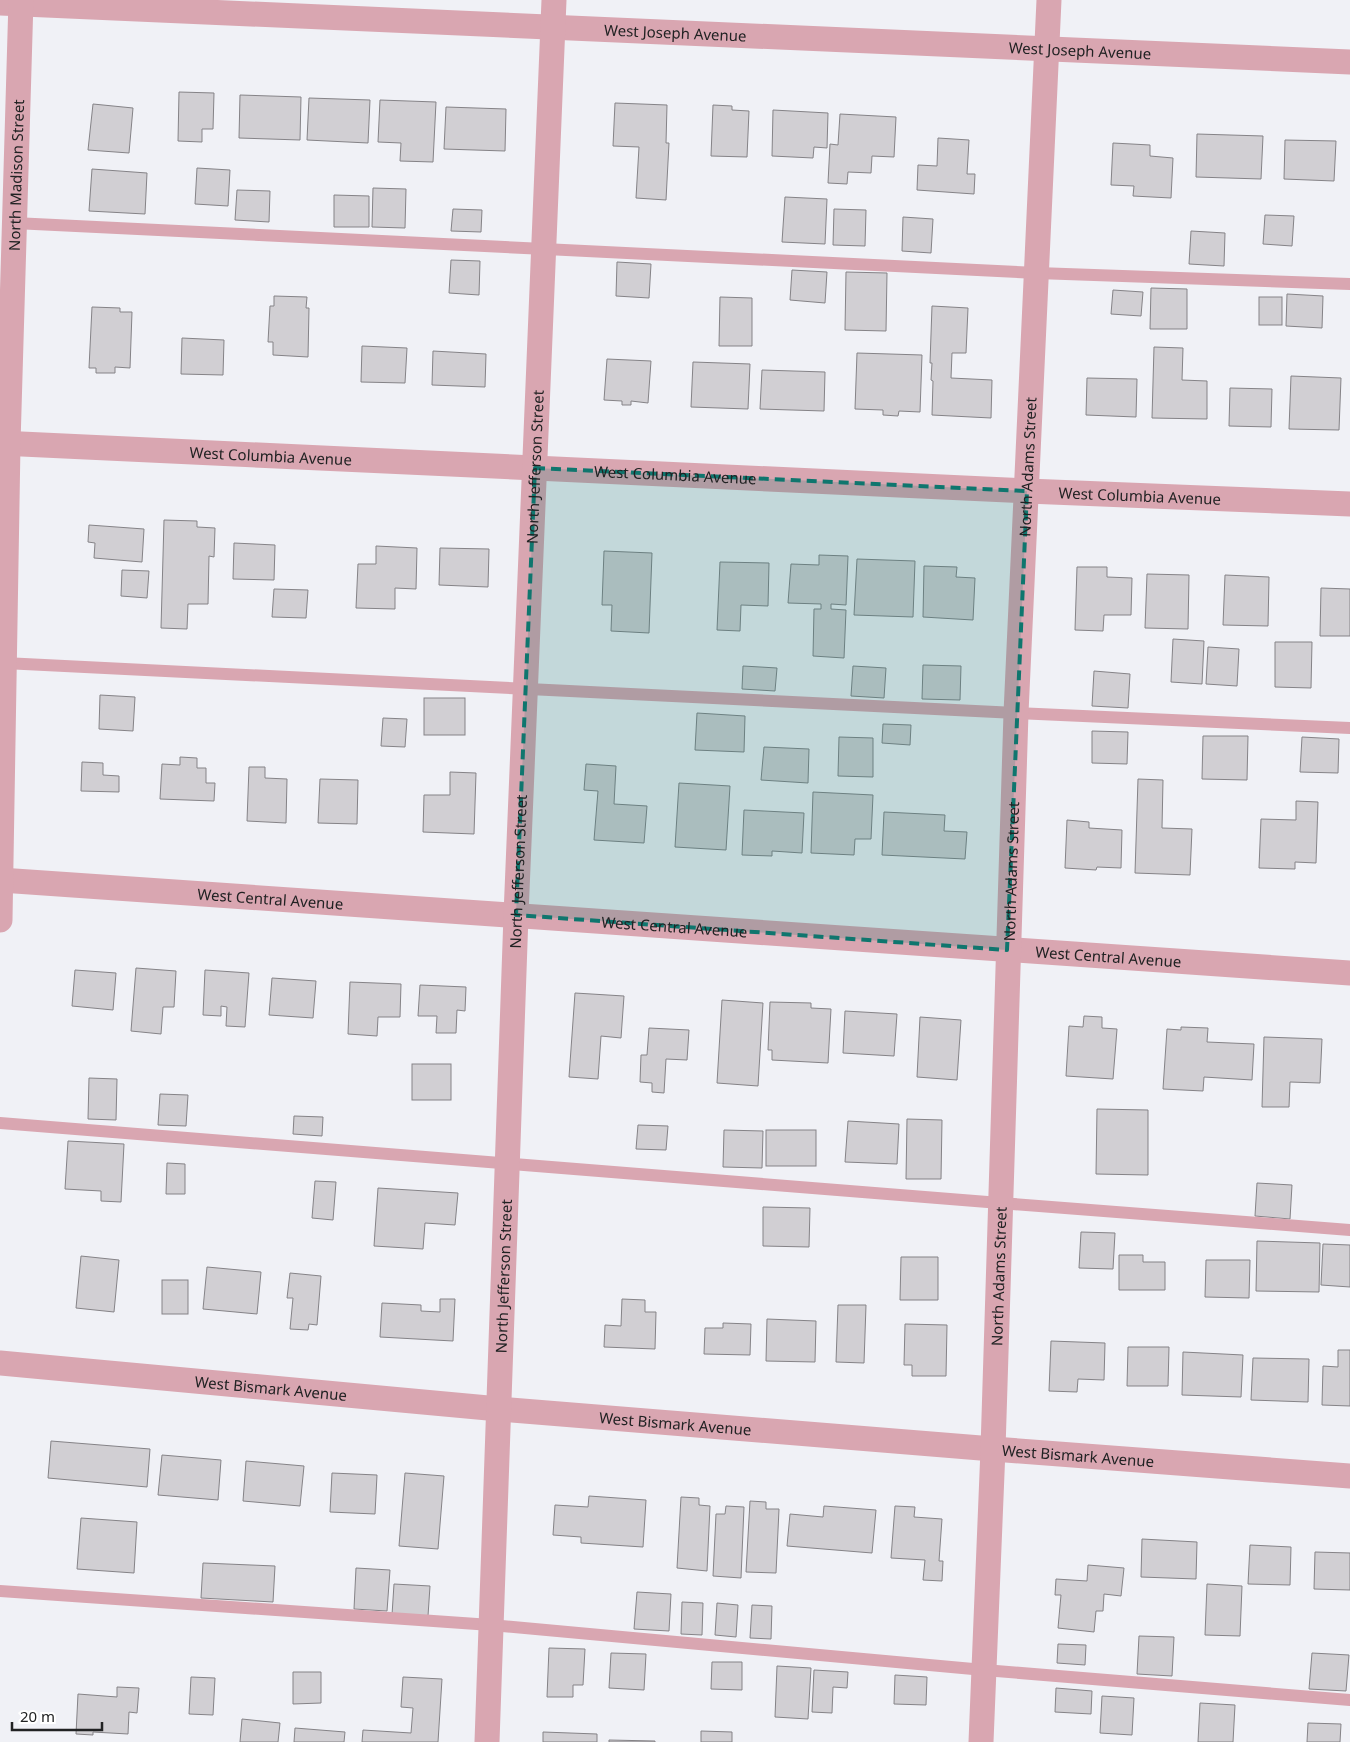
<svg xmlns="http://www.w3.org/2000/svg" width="1350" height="1742" font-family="'Noto Sans',sans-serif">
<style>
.building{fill:#d1cfd3;stroke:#858387}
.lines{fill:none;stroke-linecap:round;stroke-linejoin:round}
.lane{stroke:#d9a6b1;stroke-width:12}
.street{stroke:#d9a6b1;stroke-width:25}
.marked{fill:#0f766e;fill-opacity:0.2;stroke:#0f766e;stroke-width:4;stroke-dasharray:10 6;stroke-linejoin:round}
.labels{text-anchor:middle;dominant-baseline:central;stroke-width:5;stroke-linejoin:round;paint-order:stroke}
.street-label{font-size:15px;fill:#212223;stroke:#fff}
</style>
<rect width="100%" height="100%" fill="#f0f1f6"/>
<g class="building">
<path d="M179,92L214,93L213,129H202V142L178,141Z"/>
<path d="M240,95L301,97L300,140L239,138Z"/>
<path d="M309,98L370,100L368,143L307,140Z"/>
<path d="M380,100L436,102L433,162L400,161L401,143L378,142Z"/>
<path d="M615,103L667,105L666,143H669L666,200L636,198L639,147L613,146Z"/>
<path d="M93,104L133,108L129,153L88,150Z"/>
<path d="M713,105L732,106V110L749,111L747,157L711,156Z"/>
<path d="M446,107L506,109L505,151L444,149Z"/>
<path d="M773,110L828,113L827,148L814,147L813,158L772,156Z"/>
<path d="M840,114L896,117L894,157L872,156L871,173L848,172L847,184L828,183L830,144L838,145Z"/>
<path d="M1197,134L1263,136L1261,179L1196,177Z"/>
<path d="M938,138L969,140L967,174H975L974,194L917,190L918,165L937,166Z"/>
<path d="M1285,140L1336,141L1334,181L1284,179Z"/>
<path d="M1113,143L1150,145V156L1173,158L1171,198L1133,196L1134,186L1111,185Z"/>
<path d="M197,168L230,170L228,206L195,204Z"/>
<path d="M92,169L147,173L145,214L89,211Z"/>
<path d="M373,188L406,189L405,228L372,227Z"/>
<path d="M237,190L270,191L269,222L235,220Z"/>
<path d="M334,195L369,196V227H334Z"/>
<path d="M785,197L827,199L825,244L782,242Z"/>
<path d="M453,209L482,210L481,232L451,231Z"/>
<path d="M834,209L866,210L865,246L833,245Z"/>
<path d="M1265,215L1294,216L1292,246L1263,244Z"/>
<path d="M903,217L933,219L931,253L902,251Z"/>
<path d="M1191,231L1225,233L1224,266L1189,264Z"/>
<path d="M451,260L480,261L479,295L449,293Z"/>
<path d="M617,262L651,264L649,298L616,296Z"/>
<path d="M792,270L827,272L825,303L790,300Z"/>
<path d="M846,272L887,273L886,331L845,330Z"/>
<path d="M1151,288L1187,289V329H1150Z"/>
<path d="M1113,290L1143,292L1141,316L1111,314Z"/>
<path d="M1287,294L1323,296L1322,328L1286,326Z"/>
<path d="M274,296L307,297L306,308H309L308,357L273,355V342H268L270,306H274Z"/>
<path d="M720,297L752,298V346H719Z"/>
<rect x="1259" y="297" width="23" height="28"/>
<path d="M932,306L968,308L966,353H952L951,378L992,380L991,418L932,415L933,381L931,380L932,363H930Z"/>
<path d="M92,307L120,308V312H132L130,368L115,367V373H96V368H89Z"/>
<path d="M182,338L224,340L223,375L181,374Z"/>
<path d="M362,346L407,348L405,383L361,382Z"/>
<path d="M1154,347L1183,348L1182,380L1207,381V419L1152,418Z"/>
<path d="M433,351L486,354L485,387L432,385Z"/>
<path d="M857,353L922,355L920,412L899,411L898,416L883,415V410L855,409Z"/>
<path d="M607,359L651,361L648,403L631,401V405H622V401L604,400Z"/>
<path d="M693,362L750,364L748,409L691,407Z"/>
<path d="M762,370L825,372L824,411L760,409Z"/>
<path d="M1291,376L1341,378L1339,430L1289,429Z"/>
<path d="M1087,378L1137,379L1136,417L1086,415Z"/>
<path d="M1230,388L1272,389L1271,427L1229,426Z"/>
<path d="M164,520L197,521V527L215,528L214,557L209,556L208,604H188L187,629L161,628Z"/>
<path d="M89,525L144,529L142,562L94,558L95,543L88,542Z"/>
<path d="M234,543L275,545L274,580L233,579Z"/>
<path d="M376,546L417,548L416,589L395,588V609L356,608L358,564H376Z"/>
<path d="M440,548L489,549L488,587L439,585Z"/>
<path d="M604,551L652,553L649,633L611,631L612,605H602Z"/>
<path d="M819,555L848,556L846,605L831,604V609L846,610L844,658L813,656L814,609H821V604L788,603L791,564L819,565Z"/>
<path d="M857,559L915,561L913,617L854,615Z"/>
<path d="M720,562L769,563L768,606L741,605L740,631L717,630Z"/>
<path d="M924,566L957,567L956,577L975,578L973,620L923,617Z"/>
<path d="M1077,567H1107V577L1132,578L1131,615H1104L1103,631L1075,630Z"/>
<path d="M122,570L149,571L147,598L121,596Z"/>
<path d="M1147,574L1189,575L1188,629L1145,628Z"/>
<path d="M1225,575L1269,577L1268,626L1223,625Z"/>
<path d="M1321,588L1350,589V636H1320Z"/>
<path d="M274,589L308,590L306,618L272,617Z"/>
<path d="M1173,639L1204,641L1202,684L1171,682Z"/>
<path d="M1275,642H1312L1311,688L1275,687Z"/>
<path d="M1208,647L1239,649L1237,686L1206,684Z"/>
<path d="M923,665L961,666L960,700L922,699Z"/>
<path d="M743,666L777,668L775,691L742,689Z"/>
<path d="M853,666L886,668L884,698L851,696Z"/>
<path d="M1094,671L1130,674L1128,708L1092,706Z"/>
<path d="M100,695L135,697L133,731L99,729Z"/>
<rect x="424" y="698" width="41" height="37"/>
<path d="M697,713L745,716L744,752L695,750Z"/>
<path d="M383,718L407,719L405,747L381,746Z"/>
<path d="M883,724L911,725L910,745L882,743Z"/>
<path d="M1092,731L1128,732L1127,764L1092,763Z"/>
<path d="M1203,736H1248L1247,780L1202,779Z"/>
<path d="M839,737L873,738V777L838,776Z"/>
<path d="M1302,737L1339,739L1338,773L1300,772Z"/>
<path d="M764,747L809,749L808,783L761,780Z"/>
<path d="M180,757L197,758V768H206V783H215L214,801L160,799L162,764L180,765Z"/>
<path d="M82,762L103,763V775L119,776V792L81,791Z"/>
<path d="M586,764L616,766L614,804L647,806L644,843L594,840L598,791L584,790Z"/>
<path d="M249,767H265V778L287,779L286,823L247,821Z"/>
<path d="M450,772L476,773L474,834L423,832L424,795H450Z"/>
<path d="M320,779L358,780L357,824L318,823Z"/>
<path d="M1138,779L1163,780L1162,828L1192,829L1190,875L1135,873Z"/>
<path d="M679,783L730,786L726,850L675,847Z"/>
<path d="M813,792L873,795L871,839H855L854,855L811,853Z"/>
<path d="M1296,801L1318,802L1316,863L1295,862V869L1259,868L1261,819L1296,820Z"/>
<path d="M744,810L804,813L802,853L772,851V856L742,855Z"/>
<path d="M884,812L945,815L944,831L967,832L965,859L882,855Z"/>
<path d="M1067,820L1089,822V828L1122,830L1121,868L1097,867L1096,870L1065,868Z"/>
<path d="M136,968L176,971L174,1007H163L161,1034L131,1031Z"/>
<path d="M75,970L116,973L113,1010L72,1006Z"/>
<path d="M205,970L249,973L245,1027L226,1026L227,1007L221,1006V1016L203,1015Z"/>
<path d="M272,978L316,981L313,1018L269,1015Z"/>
<path d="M350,982L401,984L400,1017H378L377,1036L348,1034Z"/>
<path d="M420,985L466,987L465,1011L457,1010L456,1033H436L437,1016H418Z"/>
<path d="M575,993L624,996L621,1038L601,1036L598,1079L569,1077Z"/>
<path d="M722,1000L763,1003L758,1086L717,1083Z"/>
<path d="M770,1002L811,1003V1008L831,1009L828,1063L772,1060V1050H768Z"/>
<path d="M845,1011L897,1014L894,1056L843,1053Z"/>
<path d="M1084,1016L1102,1017V1028L1117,1029L1113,1079L1066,1076L1069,1026L1083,1027Z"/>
<path d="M920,1017L961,1020L957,1080L917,1077Z"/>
<path d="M1181,1027L1208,1028L1207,1042L1254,1044L1252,1080L1204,1077L1203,1091L1163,1089L1167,1029L1181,1030Z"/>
<path d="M649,1028L689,1030L687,1060L666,1059L664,1093L652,1092V1083L640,1082L641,1055H647Z"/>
<path d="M1264,1037L1322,1039L1320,1083L1290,1082L1289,1107H1262Z"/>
<rect x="412" y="1064" width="39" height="36"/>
<path d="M89,1078L117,1079L116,1120L88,1119Z"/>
<path d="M160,1094L188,1095L186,1126L158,1125Z"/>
<path d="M1097,1109L1148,1110V1175L1096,1174Z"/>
<path d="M294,1116L323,1117L322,1136L293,1134Z"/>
<path d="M907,1119L942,1120L941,1179H906Z"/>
<path d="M848,1121L899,1124L897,1164L845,1162Z"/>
<path d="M638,1125L668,1126L666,1150L636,1149Z"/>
<path d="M724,1130L763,1131L762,1168L723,1167Z"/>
<rect x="766" y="1130" width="50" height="36"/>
<path d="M68,1141L124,1144L121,1202L101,1201V1191L65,1189Z"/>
<path d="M167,1163L185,1164V1194H166Z"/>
<path d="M315,1181L336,1182L333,1220L312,1218Z"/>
<path d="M1257,1183L1292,1185L1290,1219L1255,1216Z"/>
<path d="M378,1188L458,1193L455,1225L425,1223L423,1249L374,1246Z"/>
<path d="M763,1207L810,1208L809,1247L763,1246Z"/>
<path d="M1081,1232L1115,1233L1113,1269L1079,1268Z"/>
<path d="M1257,1241L1320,1243L1319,1292L1256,1291Z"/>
<path d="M1323,1244L1350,1245V1287L1321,1285Z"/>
<path d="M1119,1255H1143V1262H1165V1290H1119Z"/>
<path d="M81,1256L119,1260L114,1312L76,1308Z"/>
<path d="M901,1257H938V1300H900Z"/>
<path d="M1206,1260H1250L1249,1298L1205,1297Z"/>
<path d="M207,1267L261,1272L257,1314L203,1309Z"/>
<path d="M290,1273L321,1276L317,1325L309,1324L308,1330L290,1329L293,1298H287Z"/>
<rect x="162" y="1280" width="26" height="34"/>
<path d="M440,1299H455L453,1341L380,1337L382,1303L421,1305V1311L440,1312Z"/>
<path d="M622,1299L645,1300V1312H656L655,1349L604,1347L605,1325L621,1326Z"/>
<path d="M838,1305H866L864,1363L836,1362Z"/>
<path d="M767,1319L816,1321L815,1362L766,1361Z"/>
<path d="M723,1323L751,1324L750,1355L704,1354L705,1328H723Z"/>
<path d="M905,1324L947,1325L946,1376H912V1365H904Z"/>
<path d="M1051,1341L1105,1343L1104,1380L1078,1379L1077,1392L1049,1391Z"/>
<path d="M1128,1347H1169L1168,1386H1127Z"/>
<path d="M1338,1350H1350V1406L1322,1405L1323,1366L1338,1367Z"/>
<path d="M1183,1352L1243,1355L1241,1397L1182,1395Z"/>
<path d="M1253,1358L1309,1359L1308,1402L1251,1400Z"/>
<path d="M51,1441L150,1449L147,1487L48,1478Z"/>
<path d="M162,1455L221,1460L218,1500L158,1495Z"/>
<path d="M246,1461L304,1466L300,1506L243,1501Z"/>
<path d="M332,1473L377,1475L375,1514L330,1512Z"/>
<path d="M405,1473L444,1476L438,1549L399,1546Z"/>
<path d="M589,1496L646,1500L643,1547L581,1543V1537L553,1535L555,1505L588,1507Z"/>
<path d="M681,1497L699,1498V1505L710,1506L707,1571L677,1568Z"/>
<path d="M750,1501L766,1502V1509H779L776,1573L746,1572Z"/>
<path d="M726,1506L744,1507L741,1578L713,1576L716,1514H725Z"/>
<path d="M824,1506L876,1510L872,1553L787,1546L790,1514L823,1517Z"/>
<path d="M895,1506L915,1507L914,1517L942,1519L939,1561H943L942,1581L923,1580L925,1560L891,1558Z"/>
<path d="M81,1518L137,1522L134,1573L77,1569Z"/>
<path d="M1142,1539L1197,1542L1196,1579L1141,1577Z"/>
<path d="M1250,1545L1291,1547L1290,1585L1248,1584Z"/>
<path d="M1315,1552L1350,1553V1590L1314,1589Z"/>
<path d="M203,1563L275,1566L273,1602L201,1598Z"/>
<path d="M1088,1565L1124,1568L1121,1596L1104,1594L1103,1611H1096L1094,1632L1058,1628L1061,1595H1055L1056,1579L1087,1581Z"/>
<path d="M356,1568L390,1570L387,1611L354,1609Z"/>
<path d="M394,1584L430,1586L428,1616L392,1615Z"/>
<path d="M1207,1584L1242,1586L1240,1636L1205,1635Z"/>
<path d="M637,1592L671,1594L669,1631L634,1629Z"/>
<path d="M682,1602L703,1603L702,1635L681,1634Z"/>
<path d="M717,1603L738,1605L736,1637L715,1635Z"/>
<path d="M752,1605L772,1606L771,1639L750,1638Z"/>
<path d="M1139,1636L1174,1637L1172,1676L1137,1674Z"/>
<path d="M1058,1644L1086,1645L1085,1665L1057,1663Z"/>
<path d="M549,1648L585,1649L583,1685H573V1697H547Z"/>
<path d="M611,1653L646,1654L644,1690L609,1688Z"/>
<path d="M1312,1653L1349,1655L1346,1691L1309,1689Z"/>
<path d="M712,1662H742V1690L711,1689Z"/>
<path d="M777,1666L811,1668L808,1719L775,1717Z"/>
<path d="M814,1670L848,1672L847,1688L833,1687L832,1713L812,1712Z"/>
<path d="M293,1672H321V1703L293,1704Z"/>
<path d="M895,1675L927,1677L926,1705L894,1704Z"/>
<path d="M191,1677L215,1678L213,1715L189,1714Z"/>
<path d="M403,1677L442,1679L438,1742H362L363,1730L411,1733L413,1708L401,1707Z"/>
<path d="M117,1687L139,1688L137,1713L129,1712L128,1734L93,1732V1735L76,1734L78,1694L117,1697Z"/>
<path d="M1056,1688L1092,1691L1091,1714L1055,1712Z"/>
<path d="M1102,1696L1134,1698L1132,1735L1100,1733Z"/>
<path d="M1200,1703L1235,1705L1233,1742H1198Z"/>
<path d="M242,1719L280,1723L278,1742H240Z"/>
<path d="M1308,1723L1341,1724L1340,1742H1307Z"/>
<path d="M295,1728L345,1732L344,1742H294Z"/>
<path d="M701,1731L732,1732V1742H701Z"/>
<path d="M543,1732L597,1734V1742H543Z"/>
<path d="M609,1740L655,1741V1742H609Z"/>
</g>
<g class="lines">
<g class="lane">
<path d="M14,223L1037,273L1350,284"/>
<path d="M4,663L1016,713L1350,728"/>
<path d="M0,1123L1000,1203L1350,1230"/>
<path d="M0,1591L491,1625L984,1670L1350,1700"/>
</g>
<g class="street">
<path id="s1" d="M0,3L1350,62"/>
<path id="s2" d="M0,443L1027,491L1350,504"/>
<path id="s3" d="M0,880L1350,973"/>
<path id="s4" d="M0,920L8,444L21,0"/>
<path id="s5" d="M0,1363L499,1409L993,1449L1350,1476"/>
<path id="s6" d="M487,1742L516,915L554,0"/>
<path id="s7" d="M981,1742L993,1449L1016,713L1049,0"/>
</g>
</g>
<path class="marked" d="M535,468L1027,491L1007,950L516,915Z"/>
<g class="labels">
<g class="street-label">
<text stroke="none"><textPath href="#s1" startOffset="676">West Joseph Avenue</textPath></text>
<text stroke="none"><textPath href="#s1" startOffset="1081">West Joseph Avenue</textPath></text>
<text stroke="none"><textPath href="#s4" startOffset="745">North Madison Street</textPath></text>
<text stroke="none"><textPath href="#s2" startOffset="271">West Columbia Avenue</textPath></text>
<text stroke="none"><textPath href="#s6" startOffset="1276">North Jefferson Street</textPath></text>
<text stroke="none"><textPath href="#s7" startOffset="1276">North Adams Street</textPath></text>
<text stroke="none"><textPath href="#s2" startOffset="676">West Columbia Avenue</textPath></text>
<text stroke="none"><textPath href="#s2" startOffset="1141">West Columbia Avenue</textPath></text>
<text stroke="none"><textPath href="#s6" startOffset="871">North Jefferson Street</textPath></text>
<text stroke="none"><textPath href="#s7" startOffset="871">North Adams Street</textPath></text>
<text stroke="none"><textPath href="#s3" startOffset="271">West Central Avenue</textPath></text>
<text stroke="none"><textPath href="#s3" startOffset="676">West Central Avenue</textPath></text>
<text stroke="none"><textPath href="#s3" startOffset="1111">West Central Avenue</textPath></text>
<text stroke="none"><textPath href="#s6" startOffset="466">North Jefferson Street</textPath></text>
<text stroke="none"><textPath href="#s7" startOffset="466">North Adams Street</textPath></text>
<text stroke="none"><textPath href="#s5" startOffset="272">West Bismark Avenue</textPath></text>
<text stroke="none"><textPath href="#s5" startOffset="678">West Bismark Avenue</textPath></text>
<text stroke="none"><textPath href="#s5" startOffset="1082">West Bismark Avenue</textPath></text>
</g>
</g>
<path d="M12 1722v8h90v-8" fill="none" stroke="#212223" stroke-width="2.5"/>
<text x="20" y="1722" font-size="15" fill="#212223" stroke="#ffffff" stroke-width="4" paint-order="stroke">20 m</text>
</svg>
